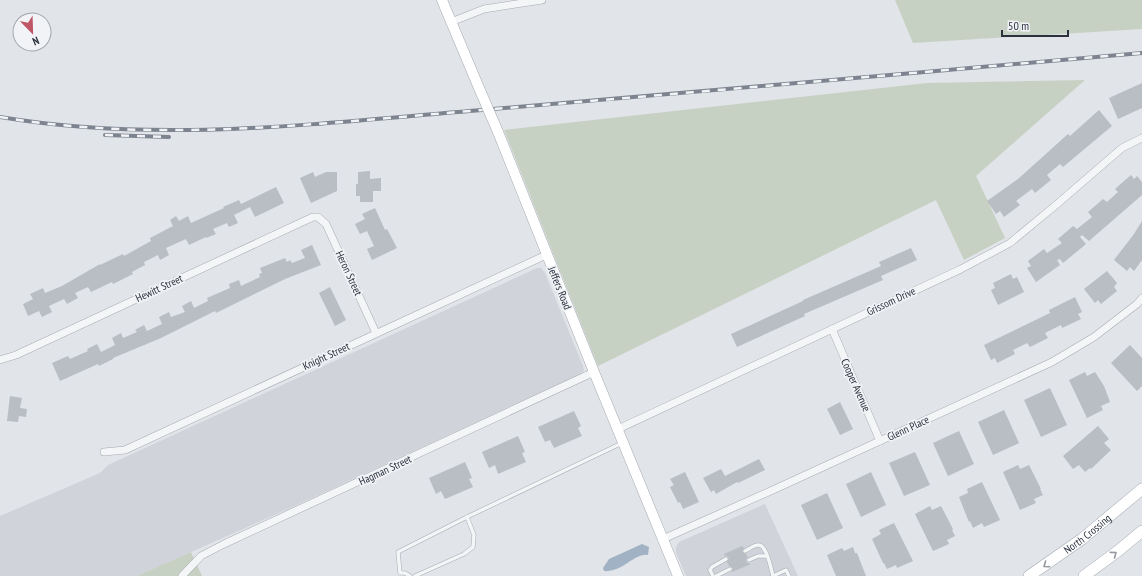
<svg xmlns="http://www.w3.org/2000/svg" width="1142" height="576" font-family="'PT Sans Narrow',sans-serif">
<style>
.built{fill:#d0d3da}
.green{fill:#c7d1c3}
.water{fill:#a0b2c4}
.building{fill:#b9bdc4}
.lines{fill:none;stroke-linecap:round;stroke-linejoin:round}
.lane-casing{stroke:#a7abb2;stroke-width:4.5}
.street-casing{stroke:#a7abb2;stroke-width:8}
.secondary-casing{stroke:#a7abb2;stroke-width:11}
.primary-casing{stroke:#a2a9b2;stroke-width:12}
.lane{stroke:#f4f5f7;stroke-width:3.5}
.street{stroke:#f4f5f7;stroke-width:7}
.secondary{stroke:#fff;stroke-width:10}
.primary{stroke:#fff;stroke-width:11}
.rail-casing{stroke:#7d8490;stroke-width:4}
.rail{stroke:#f1f3f6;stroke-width:2.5;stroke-dasharray:8;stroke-linecap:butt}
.secondary-bridge-casing{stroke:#a7abb2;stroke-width:11;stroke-linecap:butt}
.secondary-bridge{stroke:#fff;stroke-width:10}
.oneway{stroke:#95989e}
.labels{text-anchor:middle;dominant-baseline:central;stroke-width:3.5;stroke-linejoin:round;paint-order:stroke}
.street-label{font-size:11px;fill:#2b323e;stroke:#f1f3f6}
</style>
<rect width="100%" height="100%" fill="#e1e4e8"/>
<g class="built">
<path d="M537,268H541L545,273L583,366L584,371L579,375L288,509L137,576H0V516L100,473L108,465Z"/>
<path d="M765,504L798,576H686L676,553V547L679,542Z"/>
</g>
<g class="green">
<path d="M895,0H1142V29L913,43Z"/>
<path d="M1085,80L976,176L1005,238L964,260L936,200L598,366L504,130L927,83Z"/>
<path d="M191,552L202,576H137Z"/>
</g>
<path class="water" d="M642,544L649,547L648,555C634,553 622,573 604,571L603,568L609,559Z"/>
<g class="building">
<path d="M1142,83V108L1118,119L1109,98Z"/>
<path d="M1099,110L1112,126L1063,167L1060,164L1047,175L1051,180L1035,193L1032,189L1016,201L1020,205L1004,217L1000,211L996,214L987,201L1018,179L1068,134L1070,136Z"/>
<path d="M370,171V179L381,178V191H373V202H360V196H356V184H358V172Z"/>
<path d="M313,172L315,177L326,172H337V191L311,203L300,178Z"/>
<path d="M1131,175L1134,179L1137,176L1142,182V195L1089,241L1082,235L1080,237L1086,244L1063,263L1060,259L1057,260L1060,265L1036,282L1027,268L1031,266L1028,261L1044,249L1047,253L1062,243L1058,239L1073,226L1077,229L1092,217L1088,212L1103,199L1107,202L1118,192L1115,189Z"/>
<path d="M276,187L284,203L255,217L250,207L234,215L238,223L229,227L227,223L213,229L216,234L206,238V237L189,245L186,239L166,248L169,255L160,260L158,255L144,262L145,265L132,272L133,274L113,284L112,282L91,292L88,287L75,293L78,298L67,304L64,299L49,306L52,312L42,317L39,311L28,316L23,304L33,299L30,294L43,288L45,293L62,286L100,264V265L123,254L124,256L151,241L150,238L173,226L170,220L176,216L179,221L188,216L191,223L224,208L223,207L239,200L241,204Z"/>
<path d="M375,208L385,230L387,229L397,248L372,260L367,249L374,246L367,231L360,234L355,224L365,219L362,214Z"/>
<path d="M1142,221V260L1134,271L1130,267L1127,271L1114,260L1134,234Z"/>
<path d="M312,245L321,265L285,279L216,313L215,311L161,338L113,358V359L99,366L98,364L60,381L52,363L68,356L70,359L88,351L87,349L97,344L101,352L115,345L112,338L121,333L123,338L137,332L135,330L144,325L147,331L162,324L159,317L169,312L171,317L185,312L182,306L191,301L194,308L208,301L207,298L230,288L229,284L239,280L241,286L260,277L259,274L262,273L260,268L285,258L287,262L290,260L292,263L305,258L301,250Z"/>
<path d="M911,248L917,260L881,276L883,280L804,314L805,316L737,347L731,334L803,301V300L881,266L879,262Z"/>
<path d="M1107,271L1117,283L1114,287L1117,291L1101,304L1098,300L1095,303L1084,289Z"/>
<path d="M1011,274L1013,279L1017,277L1024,292L998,305L991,290L995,288L993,283Z"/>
<path d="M330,287L346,320L335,326L319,293Z"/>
<path d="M1075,297L1082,312L1078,314L1081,319L1062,328L1061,325L1045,333L1048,338L1030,347L1027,343L1013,350L1015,354L997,363L995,358L991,360L984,345L1050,313L1049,310Z"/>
<path d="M1130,345L1142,358V386L1137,391L1111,363Z"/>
<path d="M1085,372L1087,376L1095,372L1104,386L1110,402L1101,406L1103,410L1087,418L1069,380Z"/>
<path d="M1050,388L1067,425L1041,437L1024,400Z"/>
<path d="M10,396L22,398L20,408L27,409L26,417L19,416L18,422L7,421Z"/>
<path d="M840,402L853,429L840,435L827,409Z"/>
<path d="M1004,410L1019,443L993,455L978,422Z"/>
<path d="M574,411L581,426L578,428L582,436L554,448L550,440L545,442L538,427Z"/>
<path d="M1098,426L1109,439L1104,443L1111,450L1091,469L1090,468L1085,472L1079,465L1073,469L1063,456Z"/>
<path d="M959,431L974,464L948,476L933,443Z"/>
<path d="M518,436L525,452L522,453L526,462L498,474L495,465L489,468L482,452Z"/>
<path d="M915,452L930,485L904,496L889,463Z"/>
<path d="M759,459L765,470L738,483L737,482L716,494L714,490L711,492L703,478L721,469L725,476Z"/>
<path d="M465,462L472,478L469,479L473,487L445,499L441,491L436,494L429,478Z"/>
<path d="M1018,465L1020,469L1029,465L1041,489H1040L1043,495L1034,499L1036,503L1020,510L1003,472Z"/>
<path d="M685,472L699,502L683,509L680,502L678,503L670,487L674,485L670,479Z"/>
<path d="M871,472L886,505L861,517L846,484Z"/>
<path d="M982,482L1000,520L984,527L982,523L973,528L970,521L969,522L959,497L968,493L967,489Z"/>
<path d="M827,493L843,528L817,540L801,505Z"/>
<path d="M930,506L932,510L941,506L953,529L952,530L955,536L947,540L949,544L933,551L915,514Z"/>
<path d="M894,523L913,561L897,568L896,565L887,569L884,563H883L872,539L881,534L879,530Z"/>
<path d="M742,546L744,548L742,552L746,554L748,557L746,559V562L751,564L732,572L733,568L729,566L727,562L729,558L727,556H725L724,554Z"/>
<path d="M853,547L855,553H857L866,576H836L827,555L842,548L844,551Z"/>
</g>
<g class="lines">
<defs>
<g id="lane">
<path d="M745,551C749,549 755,544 759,545C767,546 771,569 773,576"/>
<path d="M749,560L758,556H767"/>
<path d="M410,576L405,573H400L398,552L467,517L622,443"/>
<path d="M415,576L464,554L473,547L474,535L467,517"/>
<path d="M713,576L710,570L712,567L726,559"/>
<path d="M716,576L730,569"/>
<path d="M773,576L786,570L789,576"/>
</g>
<g id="street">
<path d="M451,22L484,9L542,0"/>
<path d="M832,329L880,441"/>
<path d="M0,360L16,355L313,217H318L326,224L376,333"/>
<path d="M618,429L961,269L1010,243L1056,205L1122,148L1142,138"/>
<path d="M104,452L125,450L546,255"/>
<path d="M663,539L775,489L1052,362L1094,337L1137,304L1142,298"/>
<path d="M182,576L201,556L224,544L594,372"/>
</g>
<g id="secondary">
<path d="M442,0L479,88"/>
<path d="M498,132L594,372L678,576"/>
</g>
<g id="primary">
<path id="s1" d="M1029,576L1082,539L1142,489"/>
<path d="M1084,576L1118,551L1142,531"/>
</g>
</defs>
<use href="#lane" class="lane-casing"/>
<use href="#street" class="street-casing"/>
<use href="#secondary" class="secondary-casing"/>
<use href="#primary" class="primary-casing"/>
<use href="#lane" class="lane"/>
<use href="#street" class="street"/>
<use href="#secondary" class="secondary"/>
<use href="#primary" class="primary"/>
<defs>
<g id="rail">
<path d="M0,117C160,144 322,123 482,110C702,92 922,72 1142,53"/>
<path d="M105,135L169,137"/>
</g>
</defs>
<use href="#rail" class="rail-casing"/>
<use href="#rail" class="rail"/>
<defs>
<path id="secondary-bridge" d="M479,88L498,132"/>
</defs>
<use href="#secondary-bridge" class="secondary-bridge-casing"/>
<use href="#secondary-bridge" class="secondary-bridge"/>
</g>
<defs><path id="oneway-chevron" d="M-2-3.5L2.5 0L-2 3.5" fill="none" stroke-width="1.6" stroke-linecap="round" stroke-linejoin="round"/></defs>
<g class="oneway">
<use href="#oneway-chevron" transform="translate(1114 554) rotate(-37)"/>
<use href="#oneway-chevron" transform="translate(1046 565) rotate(145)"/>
</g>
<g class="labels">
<g class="street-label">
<text transform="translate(349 273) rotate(65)">Heron Street</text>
<text transform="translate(159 288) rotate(-25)">Hewitt Street</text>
<text transform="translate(560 288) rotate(68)">Jeffers Road</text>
<text transform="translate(891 301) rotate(-25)">Grissom Drive</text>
<text transform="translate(326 356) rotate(-25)">Knight Street</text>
<text transform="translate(856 385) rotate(66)">Cooper Avenue</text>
<text transform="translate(908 428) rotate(-25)">Glenn Place</text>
<text transform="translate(385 470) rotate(-25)">Hagman Street</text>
<text stroke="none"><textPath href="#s1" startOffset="72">North Crossing</textPath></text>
</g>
</g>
<g transform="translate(32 32) rotate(157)"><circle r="19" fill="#f1f3f6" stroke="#a2a6ac"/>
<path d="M0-3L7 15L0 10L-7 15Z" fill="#bf5565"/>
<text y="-6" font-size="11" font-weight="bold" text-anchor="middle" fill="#2b323e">N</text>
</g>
<path d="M1002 30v6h66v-6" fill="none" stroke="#2b323e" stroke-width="2"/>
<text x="1008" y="30" font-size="12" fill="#2b323e" stroke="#f1f3f6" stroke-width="3" paint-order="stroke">50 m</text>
</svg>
